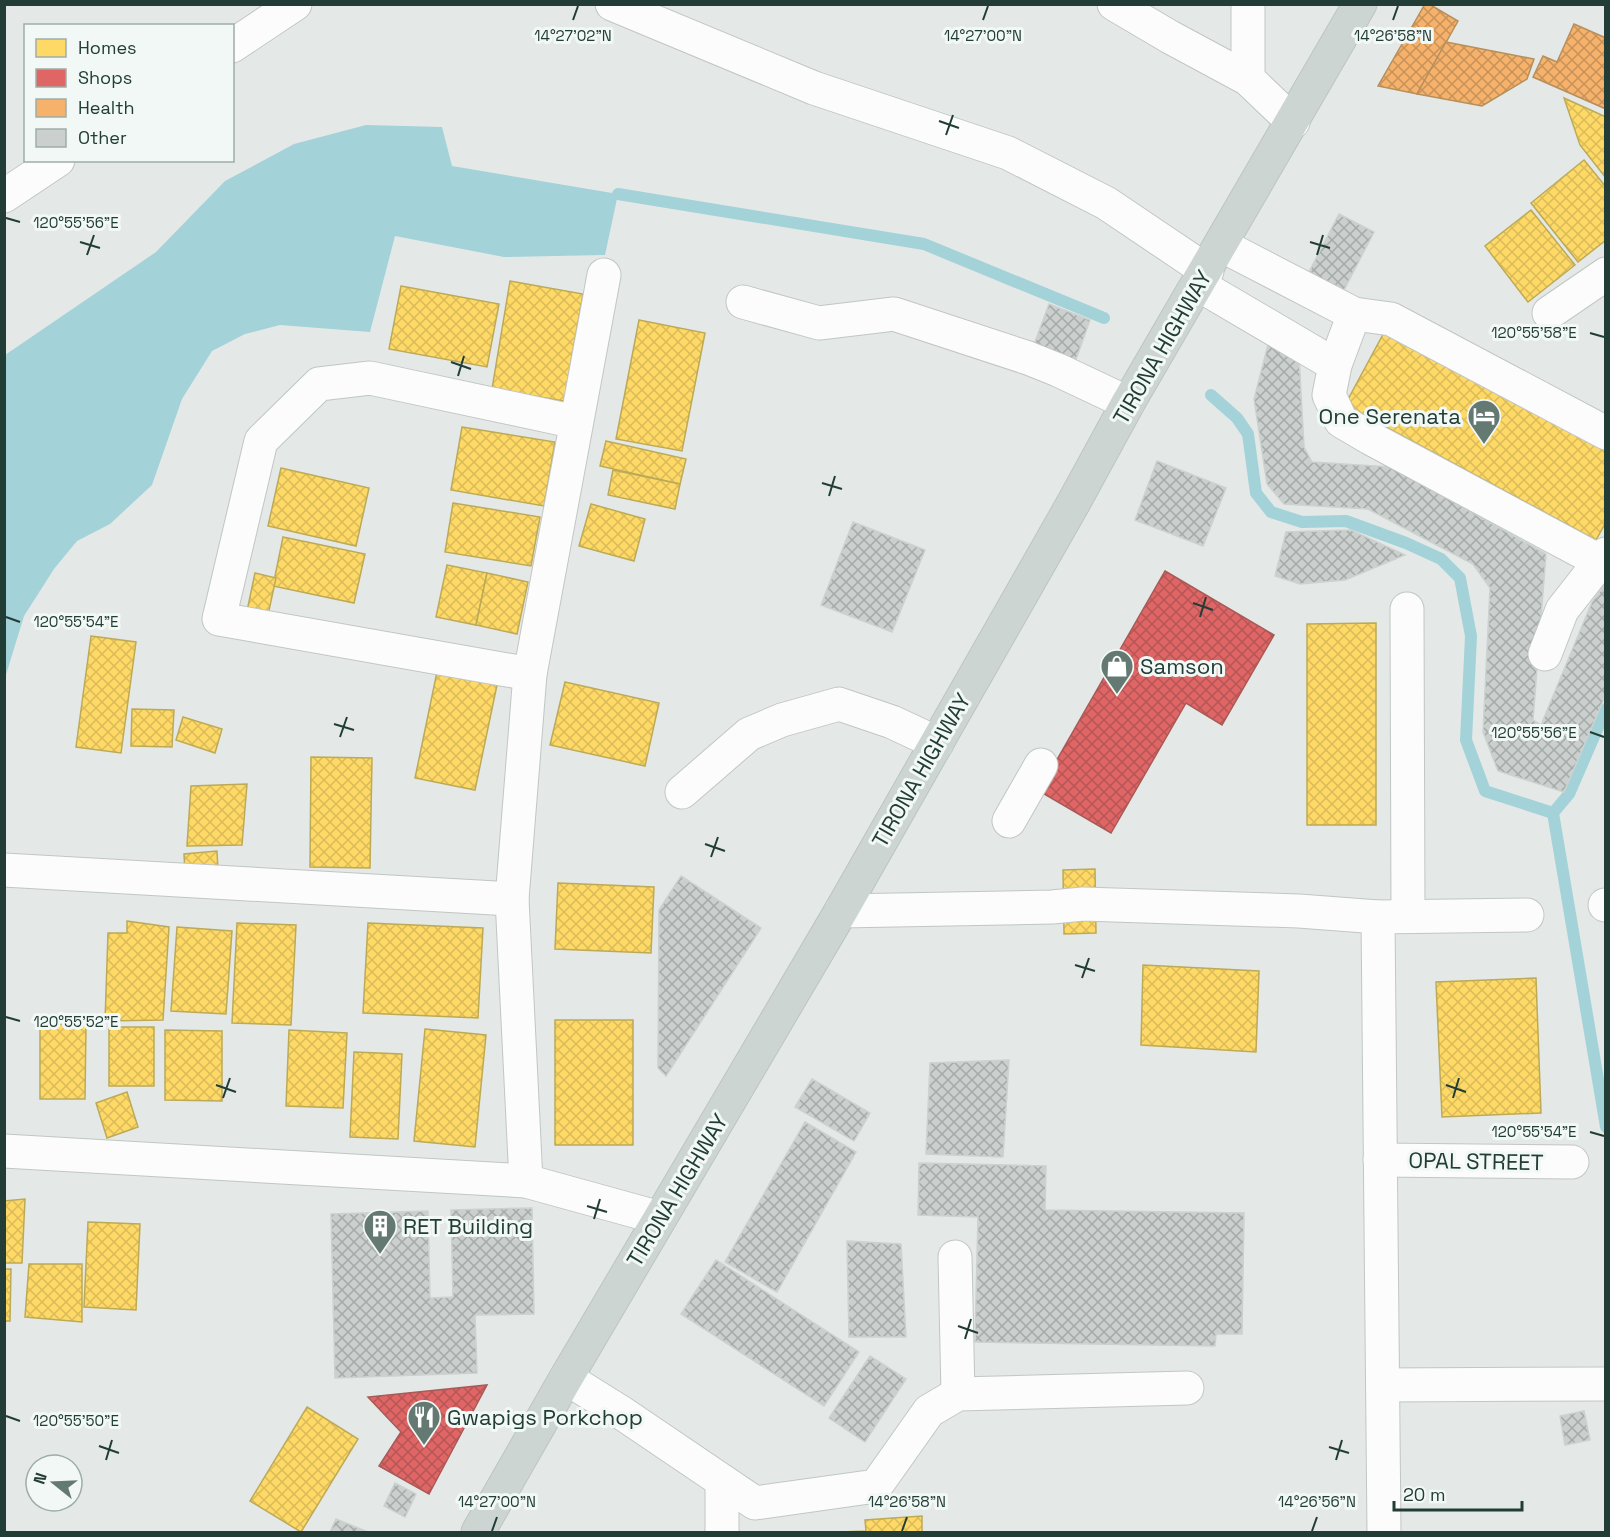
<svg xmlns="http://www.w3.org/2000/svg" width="1610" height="1537" font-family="'Space Grotesk',sans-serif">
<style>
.water{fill:#a4d2d9}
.homes{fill:url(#homes-cross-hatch);stroke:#bcaa57;stroke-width:1.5}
.shops{fill:url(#shops-cross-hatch);stroke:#a75a57;stroke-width:1.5}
.health{fill:url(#health-cross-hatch);stroke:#b68f5b;stroke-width:1.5}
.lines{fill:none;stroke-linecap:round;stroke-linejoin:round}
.stream{stroke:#a4d2d9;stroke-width:12}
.building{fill:url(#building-cross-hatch);stroke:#ccd2d0;stroke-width:1.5}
.minor-casing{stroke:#c1c6c4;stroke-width:35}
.major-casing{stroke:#bcc5c2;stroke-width:35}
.minor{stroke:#fbfcfb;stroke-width:33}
.major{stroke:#cdd5d3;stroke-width:33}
.ticks{fill:none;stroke:#213d35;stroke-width:2}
.labels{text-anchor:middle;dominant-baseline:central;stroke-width:6;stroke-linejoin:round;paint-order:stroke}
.street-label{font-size:22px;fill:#213d35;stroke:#f2f8f5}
.poi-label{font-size:22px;fill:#213d35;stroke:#f2f8f5;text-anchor:start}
.ticks-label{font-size:15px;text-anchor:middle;fill:#213d35;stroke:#f2f8f5;stroke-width:6;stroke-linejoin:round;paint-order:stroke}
</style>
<defs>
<pattern id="homes-cross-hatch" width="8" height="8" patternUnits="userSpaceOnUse" patternTransform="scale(1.5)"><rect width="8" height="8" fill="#ffd966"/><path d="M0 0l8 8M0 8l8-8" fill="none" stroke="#dabb59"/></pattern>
<pattern id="shops-cross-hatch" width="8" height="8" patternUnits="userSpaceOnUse" patternTransform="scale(1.5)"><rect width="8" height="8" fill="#e06666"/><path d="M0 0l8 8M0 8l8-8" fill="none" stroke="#b55555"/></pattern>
<pattern id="health-cross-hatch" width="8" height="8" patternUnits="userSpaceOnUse" patternTransform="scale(1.5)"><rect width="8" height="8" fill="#f6b26b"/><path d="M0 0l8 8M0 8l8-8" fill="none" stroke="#c79259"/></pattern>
<pattern id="building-cross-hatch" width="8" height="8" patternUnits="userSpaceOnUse" patternTransform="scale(1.5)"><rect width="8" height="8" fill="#cbd0ce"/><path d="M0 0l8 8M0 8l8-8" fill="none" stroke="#a4aaa8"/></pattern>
</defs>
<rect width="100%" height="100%" fill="#e4e9e7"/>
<path class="water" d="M366,125L442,127L452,166L618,194L605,255L504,257L395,236L370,332L280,325L245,334L212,351L182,399L152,485L110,524L77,541L54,569L24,616L5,678V355L156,252L225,181L294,144Z"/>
<g class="homes">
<path d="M1564,98L1606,117V178L1580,145Z"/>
<path d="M1584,160L1606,187V240L1578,262L1531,203Z"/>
<path d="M1531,210L1575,265L1528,302L1485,246Z"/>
<path d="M510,281L583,294L564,401L492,389Z"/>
<path d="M401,286L499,304L487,367L389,349Z"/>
<path d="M639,320L705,333L682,451L616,439Z"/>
<path d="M1387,327L1606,446V522L1596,540L1345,405Z"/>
<path d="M462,427L555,442L544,506L451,490Z"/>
<path d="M606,441L686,459L680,484L600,466Z"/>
<path d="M281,468L369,488L356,546L268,526Z"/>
<path d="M613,470L680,484L675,509L608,495Z"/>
<path d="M453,503L540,517L531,566L445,552Z"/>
<path d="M591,504L645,519L634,561L579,546Z"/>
<path d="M283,537L365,554L354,603L273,586Z"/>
<path d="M447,565L487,573L476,625L436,617Z"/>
<path d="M255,573L276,578L268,615L247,611Z"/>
<path d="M487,573L528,582L517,634L476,625Z"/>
<path d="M1376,623V825H1307V624Z"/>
<path d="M91,636L136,642L121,753L76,747Z"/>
<path d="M437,672L497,685L475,790L415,778Z"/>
<path d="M565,682L659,703L645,766L550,745Z"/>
<path d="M132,709L174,710L172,747L131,746Z"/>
<path d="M183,717L222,729L215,753L176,740Z"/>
<path d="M311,757L372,758L370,868L310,867Z"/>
<path d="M247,784L242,845L187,846L191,786Z"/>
<path d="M217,851L218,871L185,873L184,854Z"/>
<path d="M1095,869L1096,933L1064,934L1063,870Z"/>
<path d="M558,883L654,887L651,953L555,949Z"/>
<path d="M127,921L169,927L163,1020L105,1021L108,933H127Z"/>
<path d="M237,923L296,925L291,1025L232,1023Z"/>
<path d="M368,923L483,928L478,1018L363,1013Z"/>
<path d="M177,927L232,931L226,1014L171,1011Z"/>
<path d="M1143,965L1259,971L1256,1052L1141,1045Z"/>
<path d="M1536,978L1541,1113L1442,1117L1436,982Z"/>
<rect x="555" y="1020" width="78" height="125"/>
<path d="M40,1024L86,1025L85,1099H40Z"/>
<rect x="109" y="1027" width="45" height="59"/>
<path d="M425,1029L486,1035L475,1147L414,1141Z"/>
<path d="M165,1030L222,1031V1101L165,1100Z"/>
<path d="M289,1030L347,1033L343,1108L286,1106Z"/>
<path d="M354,1052L402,1054L398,1139L350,1137Z"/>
<path d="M127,1092L138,1127L107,1138L96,1103Z"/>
<path d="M25,1199L22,1263H4V1201Z"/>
<path d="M88,1222L140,1224L136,1310L84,1307Z"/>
<path d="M29,1264H82V1322L25,1317Z"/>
<path d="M4,1269H11L10,1321H4Z"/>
<path d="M307,1407L358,1439L301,1532L250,1501Z"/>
<path d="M922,1516V1532H839L866,1531L865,1520Z"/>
</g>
<g class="shops">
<path d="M1165,571L1274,635L1222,725L1186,703L1111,833L1039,791Z"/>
<path d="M487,1385L429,1494L379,1466L401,1432L368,1397Z"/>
</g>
<g class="health">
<path d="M1425,4H1429L1458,21L1417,94L1378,86Z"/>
<path d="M1574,24L1606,38V109L1533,77L1543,56L1557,62Z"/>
<path d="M1446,42L1534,59L1527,79L1482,106L1417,94Z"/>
</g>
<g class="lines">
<g class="stream">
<path d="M618,194L924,244L1104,318"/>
<path d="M1211,395L1237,418L1248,434L1256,493L1271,512L1302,522L1346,521L1406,543L1441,559L1460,578L1471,636L1466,740L1485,791L1553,813L1569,794L1606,709"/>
<path d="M1553,813L1606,1127"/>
</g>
</g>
<g class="building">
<path d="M1339,214L1374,232L1344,290L1309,272Z"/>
<path d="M1049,304L1090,320L1074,365L1032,350Z"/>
<path d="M1270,337L1299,356L1304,447L1312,462L1391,467L1546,554L1533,720L1541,725L1592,602L1606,583V694L1564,792L1498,771L1483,732L1490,588L1473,564L1368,509L1284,504L1267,484L1254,399Z"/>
<path d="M1157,461L1226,488L1203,546L1135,520Z"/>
<path d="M853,522L925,550L892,632L821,605Z"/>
<path d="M1351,530L1405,555L1345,580L1300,584L1275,576L1286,532Z"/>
<path d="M681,876L761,928L666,1076L658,1068L659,910Z"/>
<path d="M1009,1060L1003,1157L926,1154L930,1063Z"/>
<path d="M812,1079L870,1113L854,1141L795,1107Z"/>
<path d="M805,1122L856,1152L777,1292L725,1262Z"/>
<path d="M919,1163L1046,1166L1045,1210L1244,1213L1242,1334H1216L1215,1346L975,1342L978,1217L918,1215Z"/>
<path d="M532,1208L534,1314L475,1315L477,1373L335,1378L331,1214L428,1211L430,1298L453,1297L451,1210Z"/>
<path d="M847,1241L901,1244L906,1337H849Z"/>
<path d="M716,1260L859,1352L824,1406L681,1314Z"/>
<path d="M870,1356L906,1379L865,1442L829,1418Z"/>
<path d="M1584,1411L1590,1440L1565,1445L1560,1416Z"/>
<path d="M395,1483L416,1494L405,1517L384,1506Z"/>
<path d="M336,1519L368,1532H330Z"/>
</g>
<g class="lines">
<defs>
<g id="minor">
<path d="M612,4L814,88L1008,153L1106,203L1207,271"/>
<path d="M1114,4L1170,37L1248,79L1293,122"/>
<path d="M232,46L295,4"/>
<path d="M1248,79V4"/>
<path d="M4,196L58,160"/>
<path d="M1221,245L1354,314L1391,319L1606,433"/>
<path d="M1199,285L1335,365L1329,395L1341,421L1370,438L1601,562"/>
<path d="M743,302L819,323L894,314L1028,358L1058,370L1128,403"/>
<path d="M1549,313L1606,274"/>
<path d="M1335,365L1354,314"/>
<path d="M1407,609L1408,916"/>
<path d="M1545,654L1562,610L1606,554"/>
<path d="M530,674L219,619L261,441L319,384L370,378L576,422"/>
<path d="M682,792L749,734L782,720L839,704L892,722L937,743"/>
<path d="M1009,821L1041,765"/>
<path d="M4,870L512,899"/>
<path d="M1605,905H1606"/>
<path d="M841,911L1052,907L1083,904L1299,911L1378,917L1527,915"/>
<path d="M1378,917L1384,1532"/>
<path d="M4,1151L526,1181L660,1218"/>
<path d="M1380,1160L1572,1162"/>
<path d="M526,1181L512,899L530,674L604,275"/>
<path d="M955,1257L958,1394"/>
<path d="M566,1378L619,1411L755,1503L876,1486L929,1411L958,1394L1187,1388"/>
<path d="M1383,1385L1606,1384"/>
<path d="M722,1482V1532"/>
</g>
<path id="major" d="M478,1532L566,1378L841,911L1074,502L1128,403L1360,4"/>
</defs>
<use href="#minor" class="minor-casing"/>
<use href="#major" class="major-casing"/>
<use href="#minor" class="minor"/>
<use href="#major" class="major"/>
</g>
<path class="ticks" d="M573,20L578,6M983,20L988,6M1393,20L1398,6M939,121L959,128M946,135L953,115M6,218L20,222M80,242L100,248M1310,242L1330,248M87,255L94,235M1317,255L1323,235M1590,333L1604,337M451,362L471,369M458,376L464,356M822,483L842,489M829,496L835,476M1193,603L1213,610M6,617L20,622M1200,617L1206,597M334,724L354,730M1590,732L1604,737M340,737L347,717M705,844L725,851M711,857L718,837M1075,965L1095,971M1082,978L1089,958M6,1017L20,1021M216,1085L236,1092M1446,1085L1466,1092M223,1098L230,1078M1453,1098L1459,1078M1590,1132L1604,1136M587,1206L607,1212M594,1219L600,1199M958,1326L978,1333M965,1339L971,1319M6,1416L20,1421M99,1446L119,1453M1329,1447L1349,1453M106,1460L112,1440M1336,1460L1342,1440M492,1531L497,1517M902,1531L907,1517M1312,1531L1317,1517"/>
<defs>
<symbol id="hotel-pin" viewBox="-11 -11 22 30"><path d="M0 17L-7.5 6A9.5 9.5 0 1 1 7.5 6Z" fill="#657973" stroke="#f2f8f5"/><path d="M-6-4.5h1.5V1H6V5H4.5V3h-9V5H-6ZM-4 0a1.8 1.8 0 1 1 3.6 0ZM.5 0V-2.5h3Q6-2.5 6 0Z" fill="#fff"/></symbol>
<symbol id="shop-pin" viewBox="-11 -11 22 30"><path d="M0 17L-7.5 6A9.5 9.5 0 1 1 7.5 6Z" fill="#657973" stroke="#f2f8f5"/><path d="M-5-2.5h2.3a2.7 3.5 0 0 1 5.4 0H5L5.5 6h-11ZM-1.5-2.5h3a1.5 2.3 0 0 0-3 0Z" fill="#fff"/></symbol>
<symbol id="building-pin" viewBox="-11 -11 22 30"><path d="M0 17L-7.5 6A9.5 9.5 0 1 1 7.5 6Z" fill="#657973" stroke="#f2f8f5"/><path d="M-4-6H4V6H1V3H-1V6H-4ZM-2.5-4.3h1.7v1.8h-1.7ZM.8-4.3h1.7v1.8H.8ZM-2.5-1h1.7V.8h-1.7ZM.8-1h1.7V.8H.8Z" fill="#fff"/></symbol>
<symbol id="restaurant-pin" viewBox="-11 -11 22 30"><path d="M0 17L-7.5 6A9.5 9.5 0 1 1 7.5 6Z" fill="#657973" stroke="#f2f8f5"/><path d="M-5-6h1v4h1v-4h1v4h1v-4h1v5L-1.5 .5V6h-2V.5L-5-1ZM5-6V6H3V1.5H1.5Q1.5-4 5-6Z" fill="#fff"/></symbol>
</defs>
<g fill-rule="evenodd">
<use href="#hotel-pin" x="1465" y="397" width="38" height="52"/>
<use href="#shop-pin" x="1098" y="647" width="38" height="52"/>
<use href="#building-pin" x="361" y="1207" width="38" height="52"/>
<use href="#restaurant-pin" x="405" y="1398" width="38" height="52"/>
</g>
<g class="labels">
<g class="street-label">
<text transform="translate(1162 347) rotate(-60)">TIRONA HIGHWAY</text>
<text transform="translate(921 770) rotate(-60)">TIRONA HIGHWAY</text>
<text transform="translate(1476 1161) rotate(1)">OPAL STREET</text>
<text transform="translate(677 1190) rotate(-59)">TIRONA HIGHWAY</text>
</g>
<g class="poi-label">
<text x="1461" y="416" text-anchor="end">One Serenata</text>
<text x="1140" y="666">Samson</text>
<text x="403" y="1226">RET Building</text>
<text x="447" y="1417">Gwapigs Porkchop</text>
</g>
</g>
<g class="ticks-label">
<text x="573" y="41">14°27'02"N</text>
<text x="983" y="41">14°27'00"N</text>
<text x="1393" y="41">14°26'58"N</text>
<text x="76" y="228">120°55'56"E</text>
<text x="1534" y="338">120°55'58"E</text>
<text x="76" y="627">120°55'54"E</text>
<text x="1534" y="738">120°55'56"E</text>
<text x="76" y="1027">120°55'52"E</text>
<text x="1534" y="1137">120°55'54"E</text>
<text x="76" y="1426">120°55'50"E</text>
<text x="497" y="1507">14°27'00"N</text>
<text x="907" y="1507">14°26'58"N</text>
<text x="1317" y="1507">14°26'56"N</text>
</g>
<rect width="1610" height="1537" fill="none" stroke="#213d35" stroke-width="12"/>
<rect x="24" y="24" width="210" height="138" fill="#f2f8f5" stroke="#9eada8" stroke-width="1.5"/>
<rect x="36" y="39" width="30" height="18" fill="#ffd966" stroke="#9eada8" stroke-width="1.5"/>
<text x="78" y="54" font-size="18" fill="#213d35">Homes</text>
<rect x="36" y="69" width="30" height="18" fill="#e06666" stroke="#9eada8" stroke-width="1.5"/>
<text x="78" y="84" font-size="18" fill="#213d35">Shops</text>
<rect x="36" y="99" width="30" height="18" fill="#f6b26b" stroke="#9eada8" stroke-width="1.5"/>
<text x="78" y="114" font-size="18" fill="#213d35">Health</text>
<rect x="36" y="129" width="30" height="18" fill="#cbd0ce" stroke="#9eada8" stroke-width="1.5"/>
<text x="78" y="144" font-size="18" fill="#213d35">Other</text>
<g transform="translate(54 1483) rotate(288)"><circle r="28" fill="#f2f8f5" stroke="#9eada8" stroke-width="1.5"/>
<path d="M0-4.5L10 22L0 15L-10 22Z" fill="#657973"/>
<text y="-9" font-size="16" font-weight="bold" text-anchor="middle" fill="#213d35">N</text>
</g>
<path d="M1394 1501v9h128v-9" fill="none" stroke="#213d35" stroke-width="3"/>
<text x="1403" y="1501" font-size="18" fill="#213d35" stroke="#f2f8f5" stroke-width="4.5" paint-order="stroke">20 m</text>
</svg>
